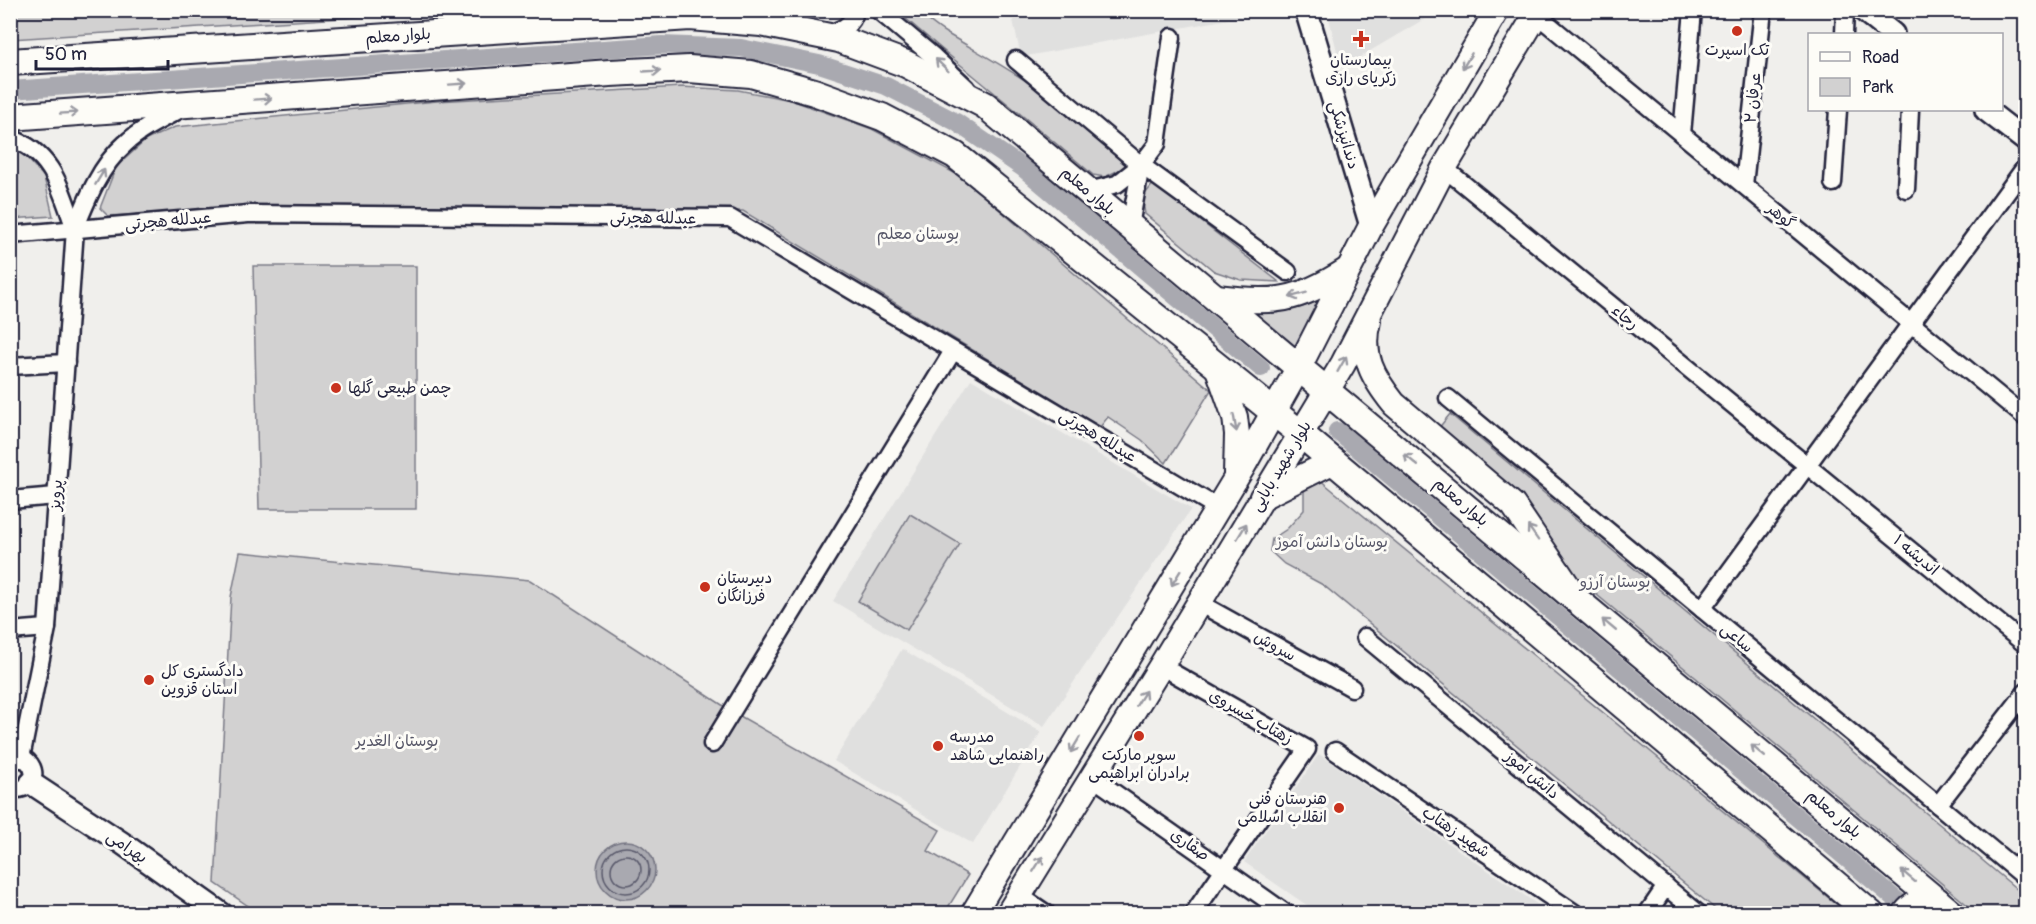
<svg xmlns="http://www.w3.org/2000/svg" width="2036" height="924" font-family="Pangolin,'Playpen Sans Arabic',sans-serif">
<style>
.built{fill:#e0e0df}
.green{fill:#d2d1d1;stroke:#7a7a86;stroke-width:1.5}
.water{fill:#a9a9b0;stroke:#737381;stroke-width:1.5}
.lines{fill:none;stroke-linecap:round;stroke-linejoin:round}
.shore{stroke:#58586a;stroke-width:1.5}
.canal{stroke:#a9a9b0;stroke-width:18}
.minor-casing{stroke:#22223b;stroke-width:21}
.tertiary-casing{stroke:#22223b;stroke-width:26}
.secondary-casing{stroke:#22223b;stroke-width:28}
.primary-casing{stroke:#22223b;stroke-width:30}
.minor{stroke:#fdfcf7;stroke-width:16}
.tertiary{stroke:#fdfcf7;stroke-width:21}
.secondary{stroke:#fdfcf7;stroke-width:24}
.primary{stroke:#fdfcf7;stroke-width:26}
.oneway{stroke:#9a9aa2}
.poi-dot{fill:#c8321e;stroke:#fdfcf7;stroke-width:2}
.labels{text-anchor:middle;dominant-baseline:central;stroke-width:6;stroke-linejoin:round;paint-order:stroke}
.street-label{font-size:16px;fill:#22223b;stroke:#fdfcf7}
.poi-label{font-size:16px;fill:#22223b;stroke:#fdfcf7;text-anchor:start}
.park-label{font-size:16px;fill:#575768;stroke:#fdfcf7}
</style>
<rect width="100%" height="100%" fill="#f0efec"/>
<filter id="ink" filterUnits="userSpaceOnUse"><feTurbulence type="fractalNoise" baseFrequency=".0167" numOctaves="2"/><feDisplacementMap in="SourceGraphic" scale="12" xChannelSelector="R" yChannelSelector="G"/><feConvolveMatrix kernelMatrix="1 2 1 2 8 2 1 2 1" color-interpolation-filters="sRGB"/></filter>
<g filter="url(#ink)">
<g class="built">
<path d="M1256,10L1257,14L1021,57L1011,11Z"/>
<path d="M1327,10H1438V11L1341,68Z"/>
<path d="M971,379L1191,509L1044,726L833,601Z"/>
<path d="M902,649L1041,732L973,844L834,761Z"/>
<path d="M1319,754L1550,913H1318L1244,862Z"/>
</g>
<g class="green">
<path d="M10,11L11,10L454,11L11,39Z"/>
<path d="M897,11C923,10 925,20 946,33C976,51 1007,67 1036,88C1069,111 1098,138 1127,166L1105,177L1093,175C1028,119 961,67 897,11Z"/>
<path d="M681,87L738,90L791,100L872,129L960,176L1211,390L1166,463L1142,440L1108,417L1100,427L743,211L263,207L108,216L100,208L116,167L146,140L175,127L437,101Z"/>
<path d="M11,147L20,150L44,177L53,216L11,219Z"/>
<path d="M1153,184L1279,282L1241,280L1214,271L1145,214L1142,198Z"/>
<path d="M253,266H416V509H259Z"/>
<path d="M1319,300L1296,347L1250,311C1275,313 1296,312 1319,300Z"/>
<path d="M1450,414L2025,896V913H1977L1566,569L1526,501L1438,429Z"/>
<path d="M1314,475L1847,913H1720L1323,585L1284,564L1270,551L1272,539L1287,529L1304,510V491Z"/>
<path d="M910,514L960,544L907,630L858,601Z"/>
<path d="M240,552L530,580L733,712L940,830L928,851L968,875L944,914H260L215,883L231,597Z"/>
</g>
<circle class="water" cx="626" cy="870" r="29"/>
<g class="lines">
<g class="shore">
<circle cx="626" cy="870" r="23"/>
<circle cx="626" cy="870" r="15"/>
</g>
<g class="canal">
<path d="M10,90L662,45L741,48L819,64L886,86L956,122L1023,168L1261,368"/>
<path d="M1337,431L1913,914"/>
</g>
<defs>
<g id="minor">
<path d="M878,10L934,57L967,88"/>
<path d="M1536,14L2026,418"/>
<path d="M826,34C840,31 853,26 855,10"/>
<path d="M1844,34L1845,10"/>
<path d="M1016,60L1141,165L1288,272"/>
<path d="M1682,134L1693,10"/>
<path d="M10,138C54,153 61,191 75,229"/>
<path d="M1141,165L1157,144L1172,37"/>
<path d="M1444,168L2026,645"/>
<path d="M1833,183L1838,110"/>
<path d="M1744,185L1763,10"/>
<path d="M1906,189L1910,110"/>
<path d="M1088,191L1117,184L1141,165L1130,226"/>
<path d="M10,235L248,214L730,218L1218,508"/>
<path d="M10,366L66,363"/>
<path d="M1448,398L2026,878"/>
<path d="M10,500L56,496"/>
<path d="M1199,603L1352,688"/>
<path d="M1702,609L2026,166"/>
<path d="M10,631L47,628"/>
<path d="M1365,637L1699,914"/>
<path d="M1161,666L1307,749L1193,914"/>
<path d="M712,744L953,351"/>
<path d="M1335,751L1576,914"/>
<path d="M21,758L47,628L75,229C87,199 100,166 125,144C141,129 162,119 181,109"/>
<path d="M1092,777L1287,914"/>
<path d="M10,788C31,794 42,772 25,759H11"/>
<path d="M1938,805L2026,692"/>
<path d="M1019,895L1047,914"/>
<path d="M1647,914L1666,886"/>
</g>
<g id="tertiary">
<path d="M1306,10L1371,226"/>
<path d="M1863,10L1893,34"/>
<path d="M1986,110L2026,141"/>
<path d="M31,783L122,843L222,914"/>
</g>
<g id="secondary">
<path d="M1216,297C1274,304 1297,302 1347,270"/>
<path d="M1369,321C1360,356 1373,378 1394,404L1513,505L1572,592"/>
<path d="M1218,369L1235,417L1237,434L1236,474"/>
<path d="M1262,497L1332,462"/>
<path d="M973,914L1242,468L1299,367L1371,226L1497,10"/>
<path d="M1008,914L1161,666L1343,364L1444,168L1539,10"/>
</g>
<g id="primary">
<path d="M10,62L690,17L761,23L839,39L906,64L985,105L1952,914"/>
<path d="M10,117L610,73L689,69L751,74L814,92L882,117L955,155L1301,434L1871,914"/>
<path d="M1906,914C1914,903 1924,900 1937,901"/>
</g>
</defs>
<use href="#minor" class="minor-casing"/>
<use href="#tertiary" class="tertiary-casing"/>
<use href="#secondary" class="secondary-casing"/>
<use href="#primary" class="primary-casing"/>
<use href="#minor" class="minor"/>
<use href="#tertiary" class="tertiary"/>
<use href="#secondary" class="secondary"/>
<use href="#primary" class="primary"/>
</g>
<defs><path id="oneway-shaft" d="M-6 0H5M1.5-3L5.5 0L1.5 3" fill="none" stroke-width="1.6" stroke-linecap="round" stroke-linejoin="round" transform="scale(1.5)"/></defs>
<g class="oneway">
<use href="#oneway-shaft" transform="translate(1467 61) rotate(121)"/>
<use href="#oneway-shaft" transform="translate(942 65) rotate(-136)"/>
<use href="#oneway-shaft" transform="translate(652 71) rotate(-3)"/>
<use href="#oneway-shaft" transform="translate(458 84) rotate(-4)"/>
<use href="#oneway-shaft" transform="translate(263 99) rotate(-4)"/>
<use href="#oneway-shaft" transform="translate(69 113) rotate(-4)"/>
<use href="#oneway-shaft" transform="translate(100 177) rotate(-59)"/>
<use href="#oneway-shaft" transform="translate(1298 295) rotate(165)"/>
<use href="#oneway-shaft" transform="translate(1342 364) rotate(-60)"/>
<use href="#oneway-shaft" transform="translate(1235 423) rotate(80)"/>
<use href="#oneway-shaft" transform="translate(1411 460) rotate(-140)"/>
<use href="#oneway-shaft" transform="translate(1242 531) rotate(-59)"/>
<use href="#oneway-shaft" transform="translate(1533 533) rotate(-125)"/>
<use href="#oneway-shaft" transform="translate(1176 578) rotate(121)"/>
<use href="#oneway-shaft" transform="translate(1609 625) rotate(-140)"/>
<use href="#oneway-shaft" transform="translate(1141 698) rotate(-58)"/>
<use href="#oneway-shaft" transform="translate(1075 745) rotate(121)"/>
<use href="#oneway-shaft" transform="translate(1758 751) rotate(-140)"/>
<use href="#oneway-shaft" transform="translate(1038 864) rotate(-58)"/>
<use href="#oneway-shaft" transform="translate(1908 876) rotate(-140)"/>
</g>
</g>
<g class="poi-dot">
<circle cx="1737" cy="31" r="6"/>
<path d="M1358 30h6v6h6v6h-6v6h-6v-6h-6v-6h6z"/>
<circle cx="336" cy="388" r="6"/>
<circle cx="705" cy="587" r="6"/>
<circle cx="149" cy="680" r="6"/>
<circle cx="1139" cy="736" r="6"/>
<circle cx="938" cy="746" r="6"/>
<circle cx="1339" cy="808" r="6"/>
</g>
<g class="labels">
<g class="street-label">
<text transform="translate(398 36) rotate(-4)">بلوار معلم</text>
<text transform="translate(1753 98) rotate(-84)">عرفان ۲</text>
<text transform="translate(1344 135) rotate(73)">دندانپزشکی</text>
<text transform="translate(1088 191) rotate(40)">بلوار معلم</text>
<text transform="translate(1781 216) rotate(40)">گوهر</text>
<text transform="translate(653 218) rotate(1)">عبدلله هجرتی</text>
<text transform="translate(168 221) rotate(-5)">عبدلله هجرتی</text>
<text transform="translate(1625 317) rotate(39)">رجاء</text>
<text transform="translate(1098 436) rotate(31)">عبدلله هجرتی</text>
<text transform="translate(1281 466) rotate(-59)">بلوار شهید بابایی</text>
<text transform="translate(56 495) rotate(-86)">پرویز</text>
<text transform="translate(1461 502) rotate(40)">بلوار معلم</text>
<text transform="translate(1916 555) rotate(40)">اندیشه ۱</text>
<text transform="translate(1737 638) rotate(40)">ساعی</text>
<text transform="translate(1275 646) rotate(29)">سروش</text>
<text transform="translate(1251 717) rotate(30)">زهتاب خسروی</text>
<text transform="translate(1532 775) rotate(40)">دانش آموز</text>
<text transform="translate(1834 814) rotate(40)">بلوار معلم</text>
<text transform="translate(1456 832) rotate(34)">شهید زهتاب</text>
<text transform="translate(1190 845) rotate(35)">صفاری</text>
<text transform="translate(127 847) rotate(34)">بهرامی</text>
</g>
<g class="poi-label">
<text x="1737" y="50" text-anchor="middle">تک اسپرت</text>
<text x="1361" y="60" text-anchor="middle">بیمارستان<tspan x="1361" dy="18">زکریای رازی</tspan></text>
<text x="348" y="388">چمن طبیعی گلها</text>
<text x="717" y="578">دبیرستان<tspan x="717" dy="18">فرزانگان</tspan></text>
<text x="161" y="671">دادگستری کل<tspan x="161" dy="18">استان قزوین</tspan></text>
<text x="950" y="737">مدرسه<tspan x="950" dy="18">راهنمایی شاهد</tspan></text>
<text x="1139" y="755" text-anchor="middle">سوپر مارکت<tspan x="1139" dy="18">برادران ابراهیمی</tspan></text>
<text x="1327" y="799" text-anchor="end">هنرستان فنی<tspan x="1327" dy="18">انقلاب اسلامی</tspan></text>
</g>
<g class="park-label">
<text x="918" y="234">بوستان معلم</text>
<text x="1332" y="542">بوستان دانش آموز</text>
<text x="1615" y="582">بوستان آرزو</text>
<text x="397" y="741">بوستان الغدیر</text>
</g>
</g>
<rect width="2036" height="924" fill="none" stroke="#fdfcf7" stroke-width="36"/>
<rect x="18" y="18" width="2000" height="888" fill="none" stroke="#22223b" stroke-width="2" filter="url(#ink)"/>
<rect x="1808" y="33" width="195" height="78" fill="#fdfcf7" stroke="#a5a5ac" stroke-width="1.5"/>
<rect x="1820" y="52" width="30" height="9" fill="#fdfcf7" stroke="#a5a5ac" stroke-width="1.5"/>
<text x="1862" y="63" font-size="18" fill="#22223b">Road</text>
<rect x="1820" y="78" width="30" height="18" fill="#d2d1d1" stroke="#a5a5ac" stroke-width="1.5"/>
<text x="1862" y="93" font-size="18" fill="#22223b">Park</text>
<path d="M36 60v9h132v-9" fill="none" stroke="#22223b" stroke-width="3"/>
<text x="45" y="60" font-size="18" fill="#22223b" stroke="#fdfcf7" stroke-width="4.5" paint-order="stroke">50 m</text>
</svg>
